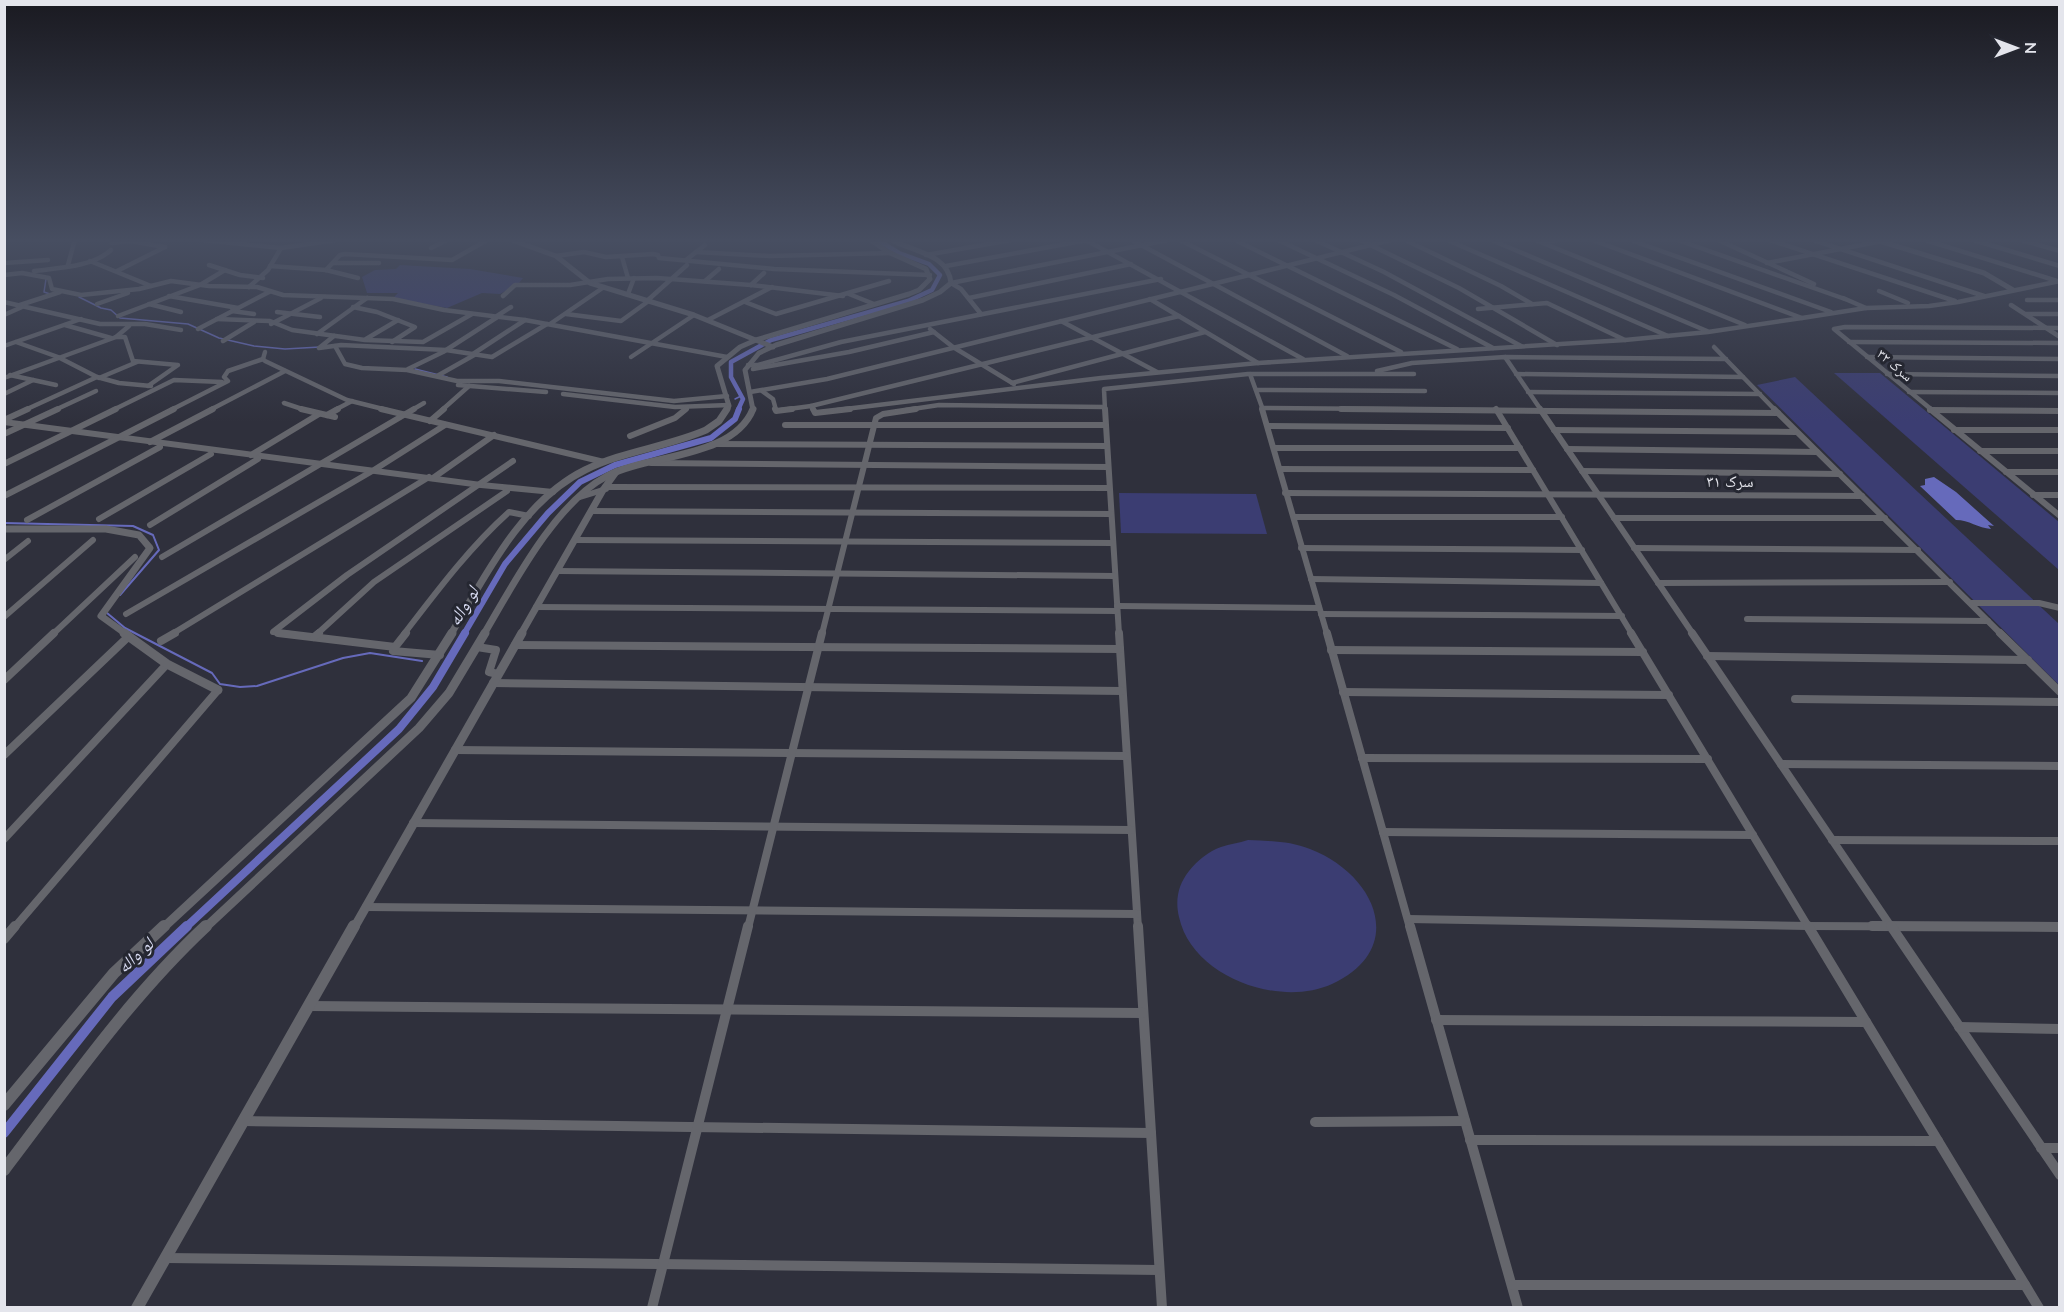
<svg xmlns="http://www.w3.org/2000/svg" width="2064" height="1312" font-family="Mulish,'Noto Naskh Arabic',sans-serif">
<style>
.green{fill:#3b3d72}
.water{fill:#666abb}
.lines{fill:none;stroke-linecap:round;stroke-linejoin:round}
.stream-far1{stroke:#666abb;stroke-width:1.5}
.stream{stroke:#666abb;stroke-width:2}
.canal-far3{stroke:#666abb;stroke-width:4.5}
.canal-far2{stroke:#666abb;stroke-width:6}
.canal-far1{stroke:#666abb;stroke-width:8}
.canal{stroke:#666abb;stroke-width:10}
.minor-far3{stroke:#65666c;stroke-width:4.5}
.minor-far2{stroke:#65666c;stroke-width:6}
.minor-far1{stroke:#65666c;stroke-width:8}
.minor{stroke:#65666c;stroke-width:10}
.tertiary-far3{stroke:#65666c;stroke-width:5}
.tertiary-far2{stroke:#65666c;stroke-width:7}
.tertiary-far1{stroke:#65666c;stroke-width:9}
.tertiary{stroke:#65666c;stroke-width:12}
.labels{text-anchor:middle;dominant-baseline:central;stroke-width:6;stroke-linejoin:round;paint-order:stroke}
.far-street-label{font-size:14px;fill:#e4e5ec;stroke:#252731}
.street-label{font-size:16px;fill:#e4e5ec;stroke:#252731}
.water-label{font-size:18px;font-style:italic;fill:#d8dbf2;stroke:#252731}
</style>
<rect width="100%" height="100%" fill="#2f303c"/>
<g class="green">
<path d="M400,265L470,269L523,278L519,283L500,294L482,293L447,308L393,298L398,293H367L362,277L375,270L396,269Z"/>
<path d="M1834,373H1880L2059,522V570Z"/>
<path d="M1795,377L2059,624V685L1757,385Z"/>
<path d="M1119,493L1256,494L1267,534L1121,533Z"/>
<path d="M1248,840C1269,841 1290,841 1310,849C1375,874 1409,948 1332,984C1279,1008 1192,977 1179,917C1175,900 1178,885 1189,871C1197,861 1209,851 1221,847C1230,844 1239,843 1248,840Z"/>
</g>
<path class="water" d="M1934,477L1956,492L1994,526L1988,525L1991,529C1978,528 1969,520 1956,520L1920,486L1925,485V479Z"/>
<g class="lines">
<g class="stream-far1">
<path d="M46,279L44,292L50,294"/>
<path d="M79,297L101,308L111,310L120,318L188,324L219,338L254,346L285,349L320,347"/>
<path d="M415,369L447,377"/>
<path d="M735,399L741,396"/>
</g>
<g class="stream">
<path d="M4,523L133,526L153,535L159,550L120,595"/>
<path d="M107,613L125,628L212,673L220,684L240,687L257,686L343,658L370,653L422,661"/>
</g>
<path class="canal-far3" d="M738,410L743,399L731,377V362L771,340L908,301L932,290L940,275L929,264L899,253L876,239"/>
<path class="canal-far2" d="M464,634L505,564L548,513L580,482L615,465L711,438L735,419L739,409"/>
<path class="canal-far1" d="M185,928L399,729L433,687L465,633"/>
<path class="canal" d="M4,1133L112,997L187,926"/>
<g class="minor-far3">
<path d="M193,239L281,248L268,270L249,287"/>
<path d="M1084,239L1303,359"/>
<path d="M1130,239L1347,356"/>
<path d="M1178,239L1401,352"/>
<path d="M1233,239L1457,349"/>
<path d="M1276,239L1394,295L1493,348"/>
<path d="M1313,239L1384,272L1521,346"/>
<path d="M1358,239L1459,288L1557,345"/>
<path d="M1403,239L1501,286L1532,304"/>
<path d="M1445,239L1668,336"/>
<path d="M1489,239L1707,331"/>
<path d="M1533,239L1745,325"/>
<path d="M1628,239L1831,312"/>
<path d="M1675,239L1845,299"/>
<path d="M1716,239L1814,284"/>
<path d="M1767,239L1955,301"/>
<path d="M1810,239L1984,296"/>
<path d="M1922,239L2057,281"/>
<path d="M1970,239L2060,266"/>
<path d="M2017,239L2060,251"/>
<path d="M1543,242L1565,239"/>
<path d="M112,243L130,241L165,247"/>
<path d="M281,248L343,239"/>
<path d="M431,248L449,239"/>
<path d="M696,252L770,256L891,253"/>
<path d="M926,255L1017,239"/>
<path d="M556,256L584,252L606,257L653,254L658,255L659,258L774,269L930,275"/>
<path d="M622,257L628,278"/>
<path d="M686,260L705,245"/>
<path d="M90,261L151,286"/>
<path d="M4,263L48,260"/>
<path d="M333,263H379"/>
<path d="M1767,263L1893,239"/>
<path d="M68,265L75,239"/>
<path d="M209,265L240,275L263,278"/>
<path d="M270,266L326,270L358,278"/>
<path d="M946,266L1087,240"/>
<path d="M326,270L340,255L345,254L452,260L489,239"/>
<path d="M34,271C57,268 93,267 111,250"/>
<path d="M117,271L165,247"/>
<path d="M4,275L22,273L49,278L52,289L81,295L139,289L171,281L209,286L257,287L283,295L393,299L444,310L525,320L727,357"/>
<path d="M705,281L719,269"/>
<path d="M951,283L1173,239"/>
<path d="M951,283L961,289L981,314"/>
<path d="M751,285L764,273"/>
<path d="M1879,291L1908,303"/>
<path d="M628,294L634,278"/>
<path d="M849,294L874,304"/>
<path d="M169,296L238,308"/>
<path d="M503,296L515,285H570L608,279L657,278L751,285L843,296"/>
<path d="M969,298L1131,264"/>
<path d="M1843,298L1866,308"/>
<path d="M1150,299L1258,363"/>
<path d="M648,300L687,265"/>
<path d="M2027,300H2060"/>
<path d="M4,302L100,324H145L181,330"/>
<path d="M745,302L776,314L889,281"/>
<path d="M97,304L128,293"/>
<path d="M149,304L181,312"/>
<path d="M20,305L60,292"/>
<path d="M2011,305L2060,337"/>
<path d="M353,307L377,312L415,327L392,342"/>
<path d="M1478,309L1547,303L1625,340"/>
<path d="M232,311L254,314"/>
<path d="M277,312L320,317"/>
<path d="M566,314L621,321L650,300"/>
<path d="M2026,314H2060"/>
<path d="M4,315L22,307"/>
<path d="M118,316L200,285L225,270"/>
<path d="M497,316L511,307"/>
<path d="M1802,318L1866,308L1929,306L1958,302L2060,281"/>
<path d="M217,319L270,321L292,330L365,340L423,342L472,314"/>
<path d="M708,320L772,287"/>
<path d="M1061,321L1157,372"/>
<path d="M271,324L321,298"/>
<path d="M550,324L604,287"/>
<path d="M65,325L111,338"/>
<path d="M198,329L269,292"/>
<path d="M930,329L953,347L1014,384"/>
<path d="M317,334L367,298"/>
<path d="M334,336L319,348L341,345L446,350L492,357L547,324"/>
<path d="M116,337H125L133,361L178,365L148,386"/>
<path d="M366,339L398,320"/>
<path d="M223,341L254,322"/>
<path d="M16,342L58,357L97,377L25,410"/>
<path d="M1849,342L2060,343"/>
<path d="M4,346L81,319"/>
<path d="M335,346L345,364L362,368L407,370L457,381H499L674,401L727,396"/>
<path d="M1714,347L1775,410"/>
<path d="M265,352L263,359L265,361L347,400L387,410"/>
<path d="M473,354L525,320"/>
<path d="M631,357L694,315"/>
<path d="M1505,357L1541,410"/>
<path d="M1867,357L2060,359"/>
<path d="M748,365H758L841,342L1161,279"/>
<path d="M408,369L443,352L499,316"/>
<path d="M753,369L849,352L934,332"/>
<path d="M1377,371L1412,363L1505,357L1726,359"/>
<path d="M1250,374L1263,410"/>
<path d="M1516,374L1743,377"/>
<path d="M1887,374L2060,376"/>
<path d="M10,375L56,385"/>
<path d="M437,376L476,354"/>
<path d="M97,377L119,383L151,386"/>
<path d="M4,378L116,337L129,326"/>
<path d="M99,378L137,362"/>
<path d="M1012,383L1205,332"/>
<path d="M458,385L546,392"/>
<path d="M1256,390L1425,391"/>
<path d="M762,391L773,399L776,410"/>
<path d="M750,392L827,379L1395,239"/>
<path d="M1528,392L1760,394"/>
<path d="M1909,392L2060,393"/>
<path d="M4,394L33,380"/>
<path d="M563,394L675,407L729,405"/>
<path d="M284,403L305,410"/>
<path d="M811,406L1179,316"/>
<path d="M1262,408L1496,410"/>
<path d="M55,410L96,391"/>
<path d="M113,410L174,380L222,382"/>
<path d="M171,410L228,381L224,377L228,371L263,359"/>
<path d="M210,410L285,371"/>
<path d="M335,410L352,401"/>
<path d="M412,410L424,403"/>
<path d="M442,410L469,386"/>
<path d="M684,410L687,408"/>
<path d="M781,410L811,406L813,410"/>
<path d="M837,410L1101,378L1258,363L1625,340L1708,332L1802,318L1590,239"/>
<path d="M906,410L939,405L1104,407"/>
<path d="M1105,410L1104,389L1248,374H1414"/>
<path d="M1930,410H1965"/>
<path d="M1932,410L1834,329L1845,327L2060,328"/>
</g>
<g class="minor-far2">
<path d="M301,409L335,417"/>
<path d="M381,409L604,462"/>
<path d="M775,409L776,411L792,409"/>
<path d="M813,409L815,413L850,409"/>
<path d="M1105,409L1119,634"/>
<path d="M1262,409L1327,634"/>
<path d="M1341,409L1778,413"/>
<path d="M1496,409L1632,634"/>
<path d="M1540,409L1693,634"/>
<path d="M1774,409L2001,634"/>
<path d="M1930,409L2060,516"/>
<path d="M1930,410L2060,411"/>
<path d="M327,415L338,409"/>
<path d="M4,420L28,409"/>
<path d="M430,421L444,409"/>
<path d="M4,422L481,485L553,492"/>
<path d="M785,425H1105"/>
<path d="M1268,426L1508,428"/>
<path d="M1554,430L1796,432"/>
<path d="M1954,430H2060"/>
<path d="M4,434L58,409"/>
<path d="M630,436L675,418L686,409"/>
<path d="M150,442L213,409"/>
<path d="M715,444L1107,446"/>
<path d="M1274,448H1520"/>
<path d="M1567,449L1817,452"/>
<path d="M1980,451H2060"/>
<path d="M251,455L319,414"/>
<path d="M651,463L1108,467"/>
<path d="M4,464L116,409"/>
<path d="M1280,469L1533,470"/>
<path d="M1582,471L1840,474"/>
<path d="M2006,472H2060"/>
<path d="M433,478L494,435"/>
<path d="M605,487L1109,488"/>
<path d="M1285,493L1862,496"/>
<path d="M2033,495H2060"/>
<path d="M4,496L174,409"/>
<path d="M580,497L606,489"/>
<path d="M591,511L1111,514"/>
<path d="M1294,517H1562"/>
<path d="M1614,518H1885"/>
<path d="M99,519L211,454"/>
<path d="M27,520L160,447"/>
<path d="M150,525L258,459"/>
<path d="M575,540L1113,543"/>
<path d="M1301,548L1582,550"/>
<path d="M1634,548L1918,550"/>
<path d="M162,557L414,409"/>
<path d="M4,560L28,541"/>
<path d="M557,571L1115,576"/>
<path d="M1311,579L1601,583"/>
<path d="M1658,583L1950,582"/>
<path d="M1971,603H2039L2060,608"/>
<path d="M1117,606L1319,608"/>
<path d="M536,607L1117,611"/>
<path d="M126,614L374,470L445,425"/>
<path d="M1321,614L1622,616"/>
<path d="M4,617L93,540"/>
<path d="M1747,619L1988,621"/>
<path d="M53,634L135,557"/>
<path d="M172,634L429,477"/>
<path d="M291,634L273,632L347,575L513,461"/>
<path d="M317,634L374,582L507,491"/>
<path d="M404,634C437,591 469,548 509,512L529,516"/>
<path d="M822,634L876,418L883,414L916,409"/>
</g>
<g class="minor-far1">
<path d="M278,633L395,647L393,651L440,655"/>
<path d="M1119,633L1138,928"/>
<path d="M1327,633L1410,928"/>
<path d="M1631,633L1809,928"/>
<path d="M1692,633L1892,928"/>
<path d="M2000,633L2060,692"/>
<path d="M314,637L319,633"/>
<path d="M161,641L175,633"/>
<path d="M515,645L1120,649"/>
<path d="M395,647L406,633"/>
<path d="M477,647L496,650L489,672L498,674"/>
<path d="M1331,650L1643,652"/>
<path d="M1707,656L2028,660"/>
<path d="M4,680L54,633"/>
<path d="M493,683L1122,691"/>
<path d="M1343,692L1669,695"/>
<path d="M1795,699L2060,702"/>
<path d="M455,750L1126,756"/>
<path d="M4,755L129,636"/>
<path d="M1362,758L1708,759"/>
<path d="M1781,764L2060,766"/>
<path d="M413,823L1131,830"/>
<path d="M1383,832L1753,835"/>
<path d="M4,839L167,664"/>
<path d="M1832,840L2060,841"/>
<path d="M366,907L1137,914"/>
<path d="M1408,919L1808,926L2060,927"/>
<path d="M14,928L218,690"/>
<path d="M748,928L822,633"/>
</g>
<g class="minor">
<path d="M1138,926L1162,1308"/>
<path d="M1410,926L1518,1308"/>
<path d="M1808,926L2039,1308"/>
<path d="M1872,926L2060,927"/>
<path d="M1891,926L2060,1175"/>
<path d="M4,939L15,926"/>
<path d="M309,1006L1143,1013"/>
<path d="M1436,1020L1866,1022"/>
<path d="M1959,1027L2060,1029"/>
<path d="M243,1121L1151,1133"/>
<path d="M1315,1122L1465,1121"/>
<path d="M1470,1140L1938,1141"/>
<path d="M2041,1148H2060"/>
<path d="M166,1258L1159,1270"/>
<path d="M1512,1285H2025"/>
<path d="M652,1308L748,926"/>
</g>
<g class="tertiary-far3">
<path d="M509,239L556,256L590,283L694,315L773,347"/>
<path d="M1873,239L1984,273L2013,290"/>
<path d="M727,410L729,406L717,366L740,347L756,340L909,294L919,290L930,279L926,269L888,252L869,239"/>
<path d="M753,410L745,370L759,353L776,345L923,300L940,292L951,283C948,253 912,252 890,239"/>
</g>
<g class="tertiary-far2">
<path d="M4,529H106L139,535L150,548L101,616L126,634"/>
<path d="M451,634C485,576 522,501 585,470C623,451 667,447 706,430L719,421L727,409"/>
<path d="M484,634C513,585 555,503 607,476C648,454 733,459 753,409"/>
<path d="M521,634L603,490L616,472"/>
</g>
<g class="tertiary-far1">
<path d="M124,633L167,664L218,690"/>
<path d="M163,928L411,698L452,633"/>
<path d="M205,928L419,728L449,693L485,633"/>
<path d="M354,928L522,633"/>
</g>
<g class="tertiary">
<path d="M4,1105L114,973L164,926"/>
<path d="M4,1170C68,1086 129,998 206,926"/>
<path d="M137,1308L354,926"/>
</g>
</g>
<linearGradient id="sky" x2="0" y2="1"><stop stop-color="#1a1a21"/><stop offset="0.57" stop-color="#474e61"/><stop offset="1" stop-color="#474e61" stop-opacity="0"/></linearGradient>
<rect width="2064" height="422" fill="url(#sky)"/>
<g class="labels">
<g class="far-street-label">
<text transform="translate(1895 365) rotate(40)">سرک ۳۲</text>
</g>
<g class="street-label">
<text x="1730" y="481">سرک ۳۱</text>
</g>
<g class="water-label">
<text transform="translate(463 606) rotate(-59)">لو واله</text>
<text transform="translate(135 955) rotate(-43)">لو واله</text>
</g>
</g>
<rect width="2064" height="1312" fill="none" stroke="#e4e5ec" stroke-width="12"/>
<g transform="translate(2016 48) rotate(90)" stroke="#252731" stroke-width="4.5" paint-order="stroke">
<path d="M0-4.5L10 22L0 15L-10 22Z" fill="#e4e5ec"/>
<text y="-9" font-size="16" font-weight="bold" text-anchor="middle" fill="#e4e5ec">N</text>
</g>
</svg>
